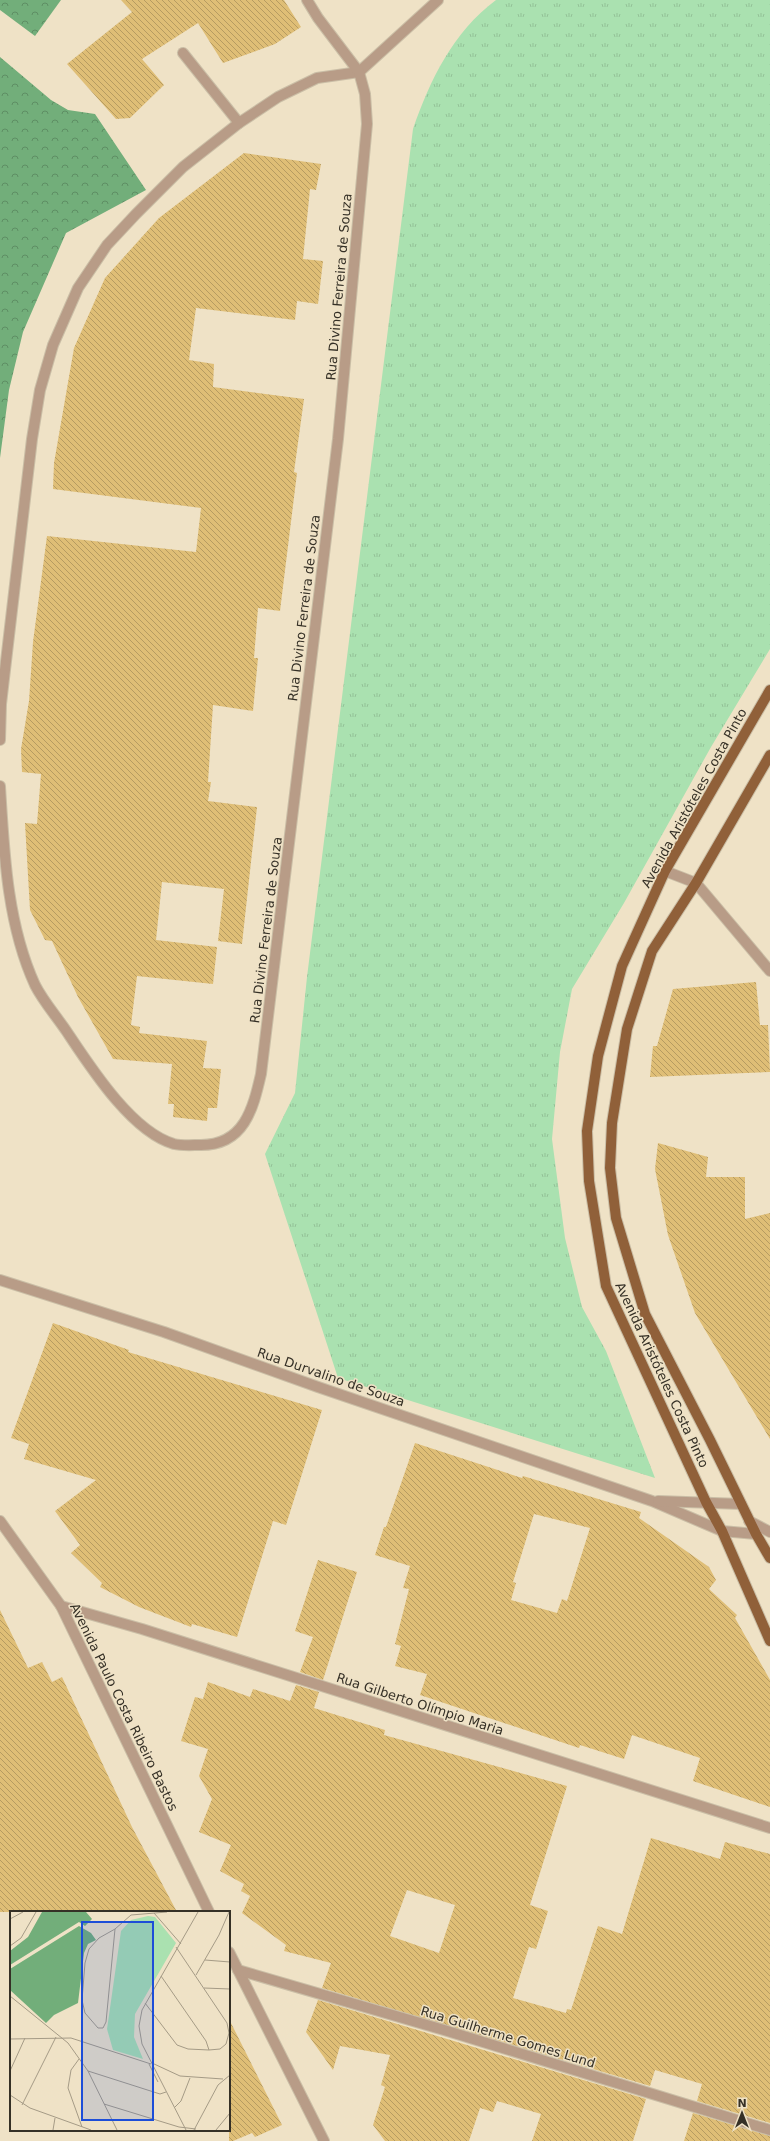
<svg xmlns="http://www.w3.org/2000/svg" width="770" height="2141" font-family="'DejaVu Sans',sans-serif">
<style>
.forest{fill:url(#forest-crowns)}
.park{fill:url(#park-tufts)}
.building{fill:url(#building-back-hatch);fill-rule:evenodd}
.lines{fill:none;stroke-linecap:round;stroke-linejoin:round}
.minor-casing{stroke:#cabea6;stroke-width:12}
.major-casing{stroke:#cabea6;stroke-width:12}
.minor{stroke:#b89c87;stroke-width:10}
.major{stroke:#906039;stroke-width:10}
.labels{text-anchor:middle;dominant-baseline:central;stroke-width:3;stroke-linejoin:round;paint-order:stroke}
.street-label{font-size:13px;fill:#353026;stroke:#efe2c6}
.inset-road{fill:none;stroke:#a59b86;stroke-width:1}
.view{fill:#1d4ed8;fill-opacity:0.15;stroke:#1d4ed8;stroke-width:2}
.inset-edge{fill:none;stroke:#353026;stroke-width:2}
</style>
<defs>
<pattern id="forest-crowns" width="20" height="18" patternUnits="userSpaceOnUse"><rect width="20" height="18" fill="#72ae7a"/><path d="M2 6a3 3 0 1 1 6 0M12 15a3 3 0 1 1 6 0" fill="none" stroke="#5e8e64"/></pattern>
<pattern id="park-tufts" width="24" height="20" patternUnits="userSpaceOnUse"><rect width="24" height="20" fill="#aae1b0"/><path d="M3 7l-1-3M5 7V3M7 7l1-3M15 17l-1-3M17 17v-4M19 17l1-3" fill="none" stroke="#93c197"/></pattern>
<pattern id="building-back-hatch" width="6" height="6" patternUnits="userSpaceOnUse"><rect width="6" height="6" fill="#dfbe76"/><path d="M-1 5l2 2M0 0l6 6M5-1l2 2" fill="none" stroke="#b69b61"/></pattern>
</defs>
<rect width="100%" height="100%" fill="#efe2c6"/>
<g class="forest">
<path d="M0,0H61L35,36L0,10Z"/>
<path d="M0,57L51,100L68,110L95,114L146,190L66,233L23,332L9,390L0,458Z"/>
</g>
<path class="park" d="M496,0H770V649L711,747L624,903L572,989L560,1052L552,1139L565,1238L582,1307L606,1351L655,1478L338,1378L265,1154L295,1093L307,977L413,129C430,80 453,32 496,0Z"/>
<g class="building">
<path d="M121,0H284L301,27L275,44L223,63L198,23L142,59L164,85L130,118L116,119L67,64L132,12Z"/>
<path d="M244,153L321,164L316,190L310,189L303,259L323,261L318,304L297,301L295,320L196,308L189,360L214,364L213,387L304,399L294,472L297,473L280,611L258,608L254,658H258L253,711L213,705L208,782H211L208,801L257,807L242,944L218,941L224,889L162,882L156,940L217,947L213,984L137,976L131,1025L140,1027L139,1033L207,1041L203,1068L221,1069L217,1108H208L207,1121L173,1117L174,1104H168L172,1064L113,1059L78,997L52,941L45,940L30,910L25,823L37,824L41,774L22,772L21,749L29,701L33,642L47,536L196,552L201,508L53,489L54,463L74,348L105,278L159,218Z"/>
<path d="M756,982L760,1025H768L770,1072L650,1077L653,1046H657L673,989Z"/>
<path d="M658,1143L708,1157L706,1177H745V1219L770,1213V1439L695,1313L668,1235L655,1169Z"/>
<path d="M53,1323L129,1350L128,1352L322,1410L286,1525L273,1521L237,1637L192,1624L191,1627L139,1607L100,1587L102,1583L71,1553L80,1545L55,1511L96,1480L24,1459L29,1444L11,1438Z"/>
<path d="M415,1443L522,1478L523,1476L641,1512L639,1518L709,1567L716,1580L709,1589L737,1615L735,1618L770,1680V1807L693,1781L700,1758L632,1735L624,1759L580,1745L579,1748L420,1695L427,1674L395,1666L401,1646L395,1644L409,1589L403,1588L410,1566L375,1555L384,1527H386ZM534,1514L590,1528L567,1601L562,1599L557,1613L511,1600L516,1583L513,1582Z"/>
<path d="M318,1560L357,1572L323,1680L300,1672L313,1637L295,1631Z"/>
<path d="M0,1610L28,1668L42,1662L52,1682L62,1677L132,1827L177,1912H0Z"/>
<path d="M208,1682L250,1697L253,1689L290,1701L296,1685L319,1692L314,1708L385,1730L384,1735L567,1786L530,1905L548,1911L536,1949L529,1947L513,1998L566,2013L567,2009L571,2010L598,1926L622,1934L651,1838L720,1859L725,1842L770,1854V2123L697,2101L702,2084L655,2070L650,2086L322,1988L331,1963L284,1951L286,1945L242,1913L250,1896L241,1891L244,1884L220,1871L231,1845L199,1832L212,1799L199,1776L208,1749L181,1741L195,1697L203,1699ZM407,1890L455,1905L439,1953L390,1936Z"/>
<path d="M318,2000L646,2099L633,2141H532L541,2114L497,2101L493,2112L480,2108L469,2141H385L373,2125L385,2087L381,2085L390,2055L340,2046L333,2070L306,2032Z"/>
<path d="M229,2019L282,2125L255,2137L252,2133L233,2141H229Z"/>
<path d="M693,2113L770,2136V2141H684Z"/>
</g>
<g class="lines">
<defs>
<g id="minor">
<path d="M183,53L239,123"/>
<path d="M0,740L1,704L32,439L40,390L53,345L78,288L107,245L136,214L183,167L239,123L278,97L317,78L359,72L438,0"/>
<path d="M0,786C4,852 7,924 35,985C43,1001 57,1017 67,1032C91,1068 132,1132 174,1144C182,1146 193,1145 201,1145C244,1145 253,1109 261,1074L338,439L367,124L365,94L359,72L318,18L307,0"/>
<path d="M665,871L696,883L770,971"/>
<path d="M0,1280L164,1332L318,1387L652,1501L722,1531L756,1534"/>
<path d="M658,1501L741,1504"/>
<path d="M0,1521L61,1606L209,1912"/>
<path d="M749,1521L770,1532"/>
<path d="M61,1606L142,1629L770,1828"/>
<path d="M229,1952L324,2141"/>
<path d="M238,1970L444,2030L770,2130"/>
</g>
<g id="major">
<path d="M770,690L665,871L622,966L598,1056L587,1131L589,1181L606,1286L706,1502L722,1531L770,1641"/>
<path d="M770,755L696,883L652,951L627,1029L612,1123L610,1168L616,1218L645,1314L710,1440L756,1534L770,1558"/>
</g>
</defs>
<use href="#minor" class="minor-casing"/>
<use href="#major" class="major-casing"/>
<use href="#minor" class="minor"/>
<use href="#major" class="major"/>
</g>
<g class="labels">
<g class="street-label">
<text transform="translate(339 287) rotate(-85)">Rua Divino Ferreira de Souza</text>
<text transform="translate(304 608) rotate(-83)">Rua Divino Ferreira de Souza</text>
<text transform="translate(694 798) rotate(-61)">Avenida Aristóteles Costa Pinto</text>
<text transform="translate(266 930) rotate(-83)">Rua Divino Ferreira de Souza</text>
<text transform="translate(662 1375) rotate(65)">Avenida Aristóteles Costa Pinto</text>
<text transform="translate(331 1377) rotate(19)">Rua Durvalino de Souza</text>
<text transform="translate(420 1704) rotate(18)">Rua Gilberto Olímpio Maria</text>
<text transform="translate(124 1707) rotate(64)">Avenida Paulo Costa Ribeiro Bastos</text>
<text transform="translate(508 2037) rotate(17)">Rua Guilherme Gomes Lund</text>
</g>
</g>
<g transform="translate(10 1911)">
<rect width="220" height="220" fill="#efe2c6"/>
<path d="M32,1H76L82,8L75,15L69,11L0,54V40L18,26ZM69,15L81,22L86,29L78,33L74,42L68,92L44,104L36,112L0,79V58Z" fill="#72ae7a"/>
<path d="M138,5L145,6L166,32L125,103L124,126L133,148L103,139L97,118L111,20L121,9Z" fill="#aae1b0"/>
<path class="inset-road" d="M144,2L171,33M0,8L13,1M105,18L96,111L93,117H88L75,102L72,89L75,52L79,38L89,27L105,18L121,4L157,1M0,35L11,27L26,1M195,49L220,51M186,64L209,24L219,1M151,65L196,130L199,139M194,77L220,78M0,85L58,132L78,160L107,219M135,92L167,134L178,138L199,139L210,138L216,133L219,122L217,112L166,36M0,128L61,127L141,153M69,148L61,159L58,177L72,216M142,152L170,165L213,168M139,153L148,171M0,160L15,127M78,160L150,183L156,181M0,184L20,197L81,219M94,193L169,216L186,218M12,194L46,126M165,196L171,190L180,167M43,219L45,207M176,219L132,133L129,115L132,99L188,1M184,219L208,174L220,164M206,219L220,202"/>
<path class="view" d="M72,11H143V209H72Z"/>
<rect width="220" height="220" class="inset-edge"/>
</g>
<g transform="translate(742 2113)" stroke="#efe2c6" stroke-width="3" paint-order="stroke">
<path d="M0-3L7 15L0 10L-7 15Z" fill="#353026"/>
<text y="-6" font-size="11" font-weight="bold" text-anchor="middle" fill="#353026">N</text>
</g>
</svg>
